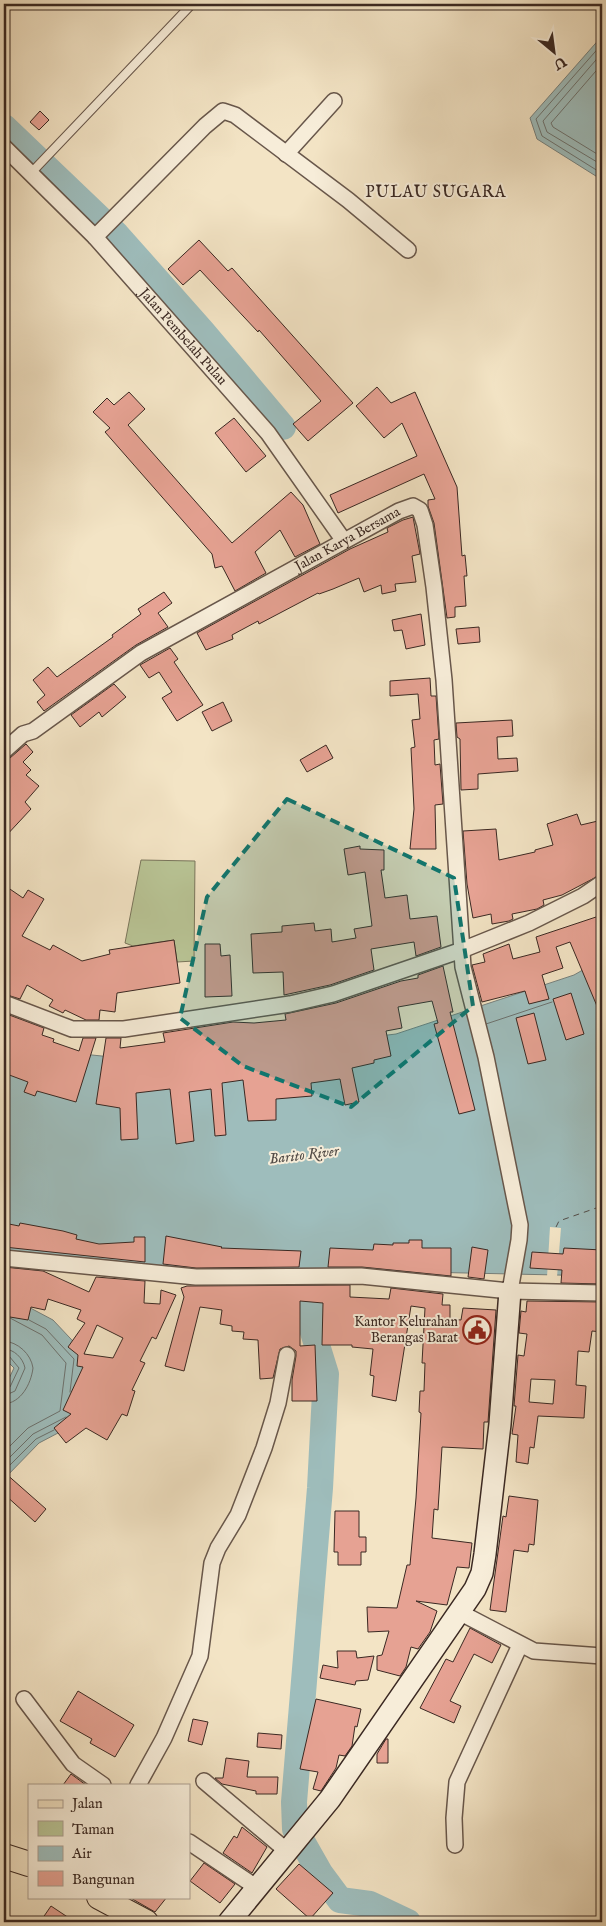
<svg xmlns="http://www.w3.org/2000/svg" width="606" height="1926" font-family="'IM FELL English',serif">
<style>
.green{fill:#b9c596;stroke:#7a765c}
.water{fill:#9ebdbc;stroke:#76817e}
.pier{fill:#f3e4c5}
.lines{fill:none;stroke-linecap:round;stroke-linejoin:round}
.shore{stroke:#6c726f;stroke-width:1}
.river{stroke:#9ebdbc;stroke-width:26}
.ferry{stroke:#534d48;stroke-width:1;stroke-dasharray:6 5;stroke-linecap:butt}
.building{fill:#e6a293;stroke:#3a2822;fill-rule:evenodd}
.lane-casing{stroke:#68574b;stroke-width:10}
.street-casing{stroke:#68574b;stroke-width:18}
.secondary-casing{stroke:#3a2822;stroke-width:24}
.primary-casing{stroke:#3a2822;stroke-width:26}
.lane{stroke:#f7edd9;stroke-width:8}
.street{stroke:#f7edd9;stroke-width:15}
.secondary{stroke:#f7edd9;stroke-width:21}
.primary{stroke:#f3e4c5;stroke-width:24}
.marked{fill:#0f766e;fill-opacity:0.2;stroke:#0f766e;stroke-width:4;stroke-dasharray:10 6;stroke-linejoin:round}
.labels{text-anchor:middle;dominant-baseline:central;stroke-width:4;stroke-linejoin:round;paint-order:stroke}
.street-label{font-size:14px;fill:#3a2822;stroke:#f7edd9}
.poi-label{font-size:14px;fill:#3a2822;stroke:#f7edd9;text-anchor:end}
.water-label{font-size:15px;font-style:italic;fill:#534d48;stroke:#f7edd9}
.quarter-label{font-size:16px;letter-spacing:1px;fill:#3a2822;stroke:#f7edd9}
</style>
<rect width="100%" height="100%" fill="#f3e4c5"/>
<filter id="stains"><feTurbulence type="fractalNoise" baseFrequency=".004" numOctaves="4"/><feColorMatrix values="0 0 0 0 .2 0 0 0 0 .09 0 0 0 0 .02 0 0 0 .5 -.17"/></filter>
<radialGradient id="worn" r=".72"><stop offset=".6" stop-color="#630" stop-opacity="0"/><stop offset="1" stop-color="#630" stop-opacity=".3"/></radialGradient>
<path class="green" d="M141,860L195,861L194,961L177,962L174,940L133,946L125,943Z"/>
<g class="water">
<path d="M602,36V174L599,178L537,139L530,118Z"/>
<path d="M602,959V1276L103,1265L32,1255L4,1294L53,1320L86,1355L77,1423L39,1443L4,1479V1389L14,1368L4,1358V1046L131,1059L224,1055L396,1034L574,975Z"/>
</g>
<path class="pier" d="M550,1227L561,1228L557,1277H547Z"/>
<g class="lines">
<g class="shore">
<path d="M602,44L536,119L542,136L598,171H602"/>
<path d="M602,53L543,121L547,132L602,165"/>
<path d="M602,64L551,123L553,127L602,157"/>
<path d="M486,1024L552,1002"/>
<path d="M29,1320L46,1329L74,1359L70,1392"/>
<path d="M4,1341C18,1342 31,1354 33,1368C31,1384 21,1403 4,1404"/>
<path d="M4,1349C14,1349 23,1358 25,1368L15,1391L4,1396"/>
<path d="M4,1355L9,1356L19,1368L10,1387L4,1390"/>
<path d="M4,1452L28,1428L60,1411L66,1363L42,1335L10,1318"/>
<path d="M4,1463L33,1434L66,1417"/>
<path d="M4,1471L36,1439L54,1430"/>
</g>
<g class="river">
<path d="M4,127L117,235L203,332L283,427"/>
<path d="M311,1247L312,1329L326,1374L320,1488L294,1802L295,1829L320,1873L340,1900L370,1904L408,1922"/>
</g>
<path class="ferry" d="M556,1227L559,1221L602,1206"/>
</g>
<g class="building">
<path d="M40,111L49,120L39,130L30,122Z"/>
<path d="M199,240L228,271L232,268L353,403L308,441L293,424L321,401L259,330L258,332L200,270L183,285L168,269Z"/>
<path d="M377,387L391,403L415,392L457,487L462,556L465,555L467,576H464L466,606L455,607V617L447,618L434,523L428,506V500L435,499L424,474L338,513L330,495L417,456L402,423L384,438L356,406Z"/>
<path d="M129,392L145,409L128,425L232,543L291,492L303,505L320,544L295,557L280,530L255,552L266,573L235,591L222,566L215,568L212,554L105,432L110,428L93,412L107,398L114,405Z"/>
<path d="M234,418L266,456L246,472L215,433Z"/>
<path d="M413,517L420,554L412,556L416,582L395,584L396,591L382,594L381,585L364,592L359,578L333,589L319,594L318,593L259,624L258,621L232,635L233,639L206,650L197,633L350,549L388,532L387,528L403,520Z"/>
<path d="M164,592L172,603L158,613L168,627L136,645L44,711L37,702L45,695L33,680L48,667L57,677L113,637L112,635L141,614L138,609Z"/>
<path d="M421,614L425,645L406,649L402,630L394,631L392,620Z"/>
<path d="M479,627L480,642L458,644L456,629Z"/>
<path d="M170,648L178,659L174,662L203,705L177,721L162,698L172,692L159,672L149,678L140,665Z"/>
<path d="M430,678L431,696H436L439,739L434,740L435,765L440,764L443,804L435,805L436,849H410L414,809L411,748L415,747L412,720L420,719L418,694L390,696V681Z"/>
<path d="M114,684L126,697L102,717L99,712L80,727L71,715Z"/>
<path d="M223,702L232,721L212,731L202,712Z"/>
<path d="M512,720L513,736L497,737L498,759L517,758L518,771L478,774V789L461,790L460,739L457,737L456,723Z"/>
<path d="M26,744L33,752L23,762L31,770L26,775L39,786L25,802L31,809L4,838V760L10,758Z"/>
<path d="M326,745L333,758L307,772L300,760Z"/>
<path d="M577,814L581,825L602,820V874L562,895L543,900L544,905L537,909L512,914L513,919L509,921L492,924L491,914L473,918L467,884L463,831L496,829L499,860L535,852V850L553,845L547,824Z"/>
<path d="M360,846V849L384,850V870H381L385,898L407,895L410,919L437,916L441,947L416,956L414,942L371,949L374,970L330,985L284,995L283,972L253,973L251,934L282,932V926L314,923L315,931L331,929L332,942L356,938L354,929L372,926L365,872L348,875L344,849Z"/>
<path d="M4,885L23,898L28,890L44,899L22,936L50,950L53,945L82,961L110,954L109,950L174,940L180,983L117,993L115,1012L100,1010L99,1020H86L65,1010L63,1013L49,1006L53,1000L27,985L20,999L4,994Z"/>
<path d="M602,915V1018L570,942L556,947L563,968L542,975L549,999L529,1004L525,991L482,1002L472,965L485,962L483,954L509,944L513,959L540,952L536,937Z"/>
<path d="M205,944H220L221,956L230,955L232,996L205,997Z"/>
<path d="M443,966L453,1012H450L475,1110L459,1114L434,1024L438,1023L432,1001L398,1007L402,1028L386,1031L391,1056L374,1060V1063L352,1068L359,1102L345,1105L340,1079L311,1083L312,1096L276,1099V1120L248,1121L243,1080L222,1083L226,1135L215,1136L211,1089L189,1092L194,1141L176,1144L170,1089L136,1093L138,1139L121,1140L120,1108L96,1104L106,1038H121L120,1048L165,1042L163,1033L233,1022L254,1023L286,1020L285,1014L336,1003L401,981L418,978V975Z"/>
<path d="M571,993L584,1034L566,1040L553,999Z"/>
<path d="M4,1013L44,1028L42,1035L54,1039L53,1042L79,1051L83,1038H96L76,1102L37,1091L35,1096L24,1092L28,1082L4,1073Z"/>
<path d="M534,1013L546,1060L528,1064L516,1018Z"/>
<path d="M4,1223L19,1226L20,1223L63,1231L77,1235L76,1239L99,1244L134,1242V1237H145V1262L4,1247Z"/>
<path d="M166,1236L222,1247L221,1248L301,1251L299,1267L196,1268L163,1264Z"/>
<path d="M409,1240H422V1248H451V1276L362,1267H328L330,1248L373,1250L374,1244L393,1245V1243H409Z"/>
<path d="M472,1247L488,1250L484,1279L468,1277Z"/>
<path d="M564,1248L602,1250V1284L561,1283L562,1270L530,1268L532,1252L563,1254Z"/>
<path d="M4,1267L43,1271L89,1292L96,1277L145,1281L144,1303L160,1304L161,1290L176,1295L156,1339L152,1337L140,1361L145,1363L132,1390L135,1391L127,1416L122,1414L107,1440L86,1428L66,1443L54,1428L71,1414L63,1410L83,1367L77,1366L78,1355L68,1347L85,1323L77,1319L81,1310L48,1299L45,1310L31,1307L28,1320L4,1316ZM97,1325L123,1338L113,1358L84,1354Z"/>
<path d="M350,1285V1297L389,1299L391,1288L443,1294L442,1305H450V1319L461,1320L463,1308L496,1310L488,1422H484L483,1449L442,1447L438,1510L434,1509L432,1538L472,1543L469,1568L457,1567L447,1605L416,1601L437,1611L430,1632L418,1649L411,1647L406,1667L400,1676L377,1670V1656L382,1655L389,1631L368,1632L367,1607L397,1608L407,1565H410L416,1498L421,1413L419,1412L420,1391H424L425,1363H422L425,1308L411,1306L396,1401L372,1396L374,1376L370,1375L373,1349L352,1347V1345H322L323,1303L300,1301V1346L315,1345L317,1401H292V1380L296,1356V1351L289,1346L280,1349L273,1378L260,1379L258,1340L243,1339L244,1332L232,1331V1326L220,1324L222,1310L200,1307L184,1371L165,1366L184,1297L181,1288L187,1286Z"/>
<path d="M527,1301L602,1302V1332L592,1331L589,1352L578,1351L576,1385L586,1386L584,1418L538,1416L534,1448L530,1447L528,1464L516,1462L518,1435L512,1434L516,1406H514L518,1355L524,1356L527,1334L519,1333L521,1311L526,1312ZM531,1379L555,1380L553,1404L529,1402Z"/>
<path d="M4,1472L46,1509L35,1522L4,1494Z"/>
<path d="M509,1496L538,1500L534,1545L529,1544L528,1552L514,1550L506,1612L490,1610L503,1516L506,1517Z"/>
<path d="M335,1511H359V1537H366V1552H361V1565H338V1552H334Z"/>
<path d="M470,1628L501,1645L492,1663L474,1654L450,1701L461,1706L454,1723L420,1708L446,1659L453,1662Z"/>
<path d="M337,1651H356L357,1658L374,1656L368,1680L356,1681L355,1685L320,1678L323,1665L338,1668Z"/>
<path d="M78,1691L134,1725L115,1757L90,1743L92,1739L60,1721Z"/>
<path d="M316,1699L361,1709L357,1727L355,1726L352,1746L345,1756L339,1755L336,1768L321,1791L313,1789L318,1772L300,1769Z"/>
<path d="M193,1719L208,1722L202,1745L188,1741Z"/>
<path d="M258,1733L282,1735L281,1749L257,1747Z"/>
<path d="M386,1739H388V1763H377V1754Z"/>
<path d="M226,1758L249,1761L247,1777H278L277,1794H256V1791L222,1784L215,1778H223Z"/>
<path d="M71,1774L86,1785H63Z"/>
<path d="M242,1827L267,1847L252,1873L223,1853L234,1836L237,1838Z"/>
<path d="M204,1863L235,1884L220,1903L190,1881Z"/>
<path d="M299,1864L333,1893L310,1919L276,1889Z"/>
<path d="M129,1897H167L155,1912Z"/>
<path d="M51,1906L75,1922H40Z"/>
</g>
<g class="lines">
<defs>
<path id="lane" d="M31,173L192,4"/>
<g id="street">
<path id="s1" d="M4,147L95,237L268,433L344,541"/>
<path d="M286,154L334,101"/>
<path d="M95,237L205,126L223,111L235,115L348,200L408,250"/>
<path id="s2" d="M4,751L23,734L33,731L141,653L399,511L413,506L420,510L425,525L434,587L444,680L463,967L486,1057L520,1225L519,1240L510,1291"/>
<path d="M4,1003L72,1029H124L290,1004L333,994L462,950L529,923L583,896L602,883"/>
<path d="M4,1258L196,1277L361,1276L510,1291L602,1293"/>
<path d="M459,1612L534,1651L602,1656"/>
<path d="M24,1699L73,1764L103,1785"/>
<path d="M204,1781L287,1851"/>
<path d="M138,1785L164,1738L200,1656L212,1563L218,1548L238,1515L264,1448L278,1403L287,1355"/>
<path d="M189,1842L256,1887"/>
<path d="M455,1845L454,1818L457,1782L520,1645"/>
</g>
<path id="secondary" d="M229,1922L330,1799L475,1589L482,1573L485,1554L500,1424L510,1291"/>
<g id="primary">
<path d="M4,1856L29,1864"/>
<path d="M99,1897L146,1922"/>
</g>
</defs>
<use href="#lane" class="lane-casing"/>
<use href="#street" class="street-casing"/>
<use href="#secondary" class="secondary-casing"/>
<use href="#primary" class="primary-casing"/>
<use href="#lane" class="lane"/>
<use href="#street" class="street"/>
<use href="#secondary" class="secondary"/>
<use href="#primary" class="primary"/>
</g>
<path class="marked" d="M287,799L454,878L473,1006L351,1107L243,1066L180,1018L207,897Z"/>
<defs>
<symbol id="civic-ring" viewBox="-11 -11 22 22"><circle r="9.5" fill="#f7edd9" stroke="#8f2418" stroke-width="1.5"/><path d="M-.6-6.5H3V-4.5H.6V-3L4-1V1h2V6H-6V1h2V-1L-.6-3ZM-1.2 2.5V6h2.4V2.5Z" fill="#8f2418"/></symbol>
</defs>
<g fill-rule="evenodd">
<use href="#civic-ring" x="461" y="1314" width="32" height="32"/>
</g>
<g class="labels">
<g class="street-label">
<text stroke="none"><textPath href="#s1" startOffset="261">Jalan Pembelah Pulau</textPath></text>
<text stroke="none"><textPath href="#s2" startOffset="405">Jalan Karya Bersama</textPath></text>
</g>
<g class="poi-label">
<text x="458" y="1322">Kantor Kelurahan<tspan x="458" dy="16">Berangas Barat</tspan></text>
</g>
<g class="water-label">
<text transform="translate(304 1155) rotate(-7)">Barito River</text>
</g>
<g class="quarter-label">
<text x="436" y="193">PULAU SUGARA</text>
</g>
</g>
<rect width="606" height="1926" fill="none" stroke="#f3e4c5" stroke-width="20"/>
<rect x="5" y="5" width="596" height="1916" fill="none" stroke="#3a2822" stroke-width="2.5"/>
<rect x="10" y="10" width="586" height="1906" fill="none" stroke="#3a2822"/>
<rect x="28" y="1784" width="162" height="115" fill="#f7edd9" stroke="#ab9e90"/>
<rect x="38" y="1800" width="25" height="8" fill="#f3e4c5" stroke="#ab9e90"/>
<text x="72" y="1808" font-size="15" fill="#3a2822">Jalan</text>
<rect x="38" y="1821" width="25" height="15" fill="#b9c596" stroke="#ab9e90"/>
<text x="72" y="1834" font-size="15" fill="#3a2822">Taman</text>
<rect x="38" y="1846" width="25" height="15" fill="#9ebdbc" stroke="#ab9e90"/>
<text x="72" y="1858" font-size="15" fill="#3a2822">Air</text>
<rect x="38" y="1871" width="25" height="15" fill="#e6a293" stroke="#ab9e90"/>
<text x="72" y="1884" font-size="15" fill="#3a2822">Bangunan</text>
<g transform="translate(554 52) rotate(151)" stroke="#f7edd9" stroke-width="4" paint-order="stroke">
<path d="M0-4L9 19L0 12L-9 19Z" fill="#3a2822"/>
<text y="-8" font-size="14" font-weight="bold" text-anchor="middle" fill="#3a2822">U</text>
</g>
<rect width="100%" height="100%" filter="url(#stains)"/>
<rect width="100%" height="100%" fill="url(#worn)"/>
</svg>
